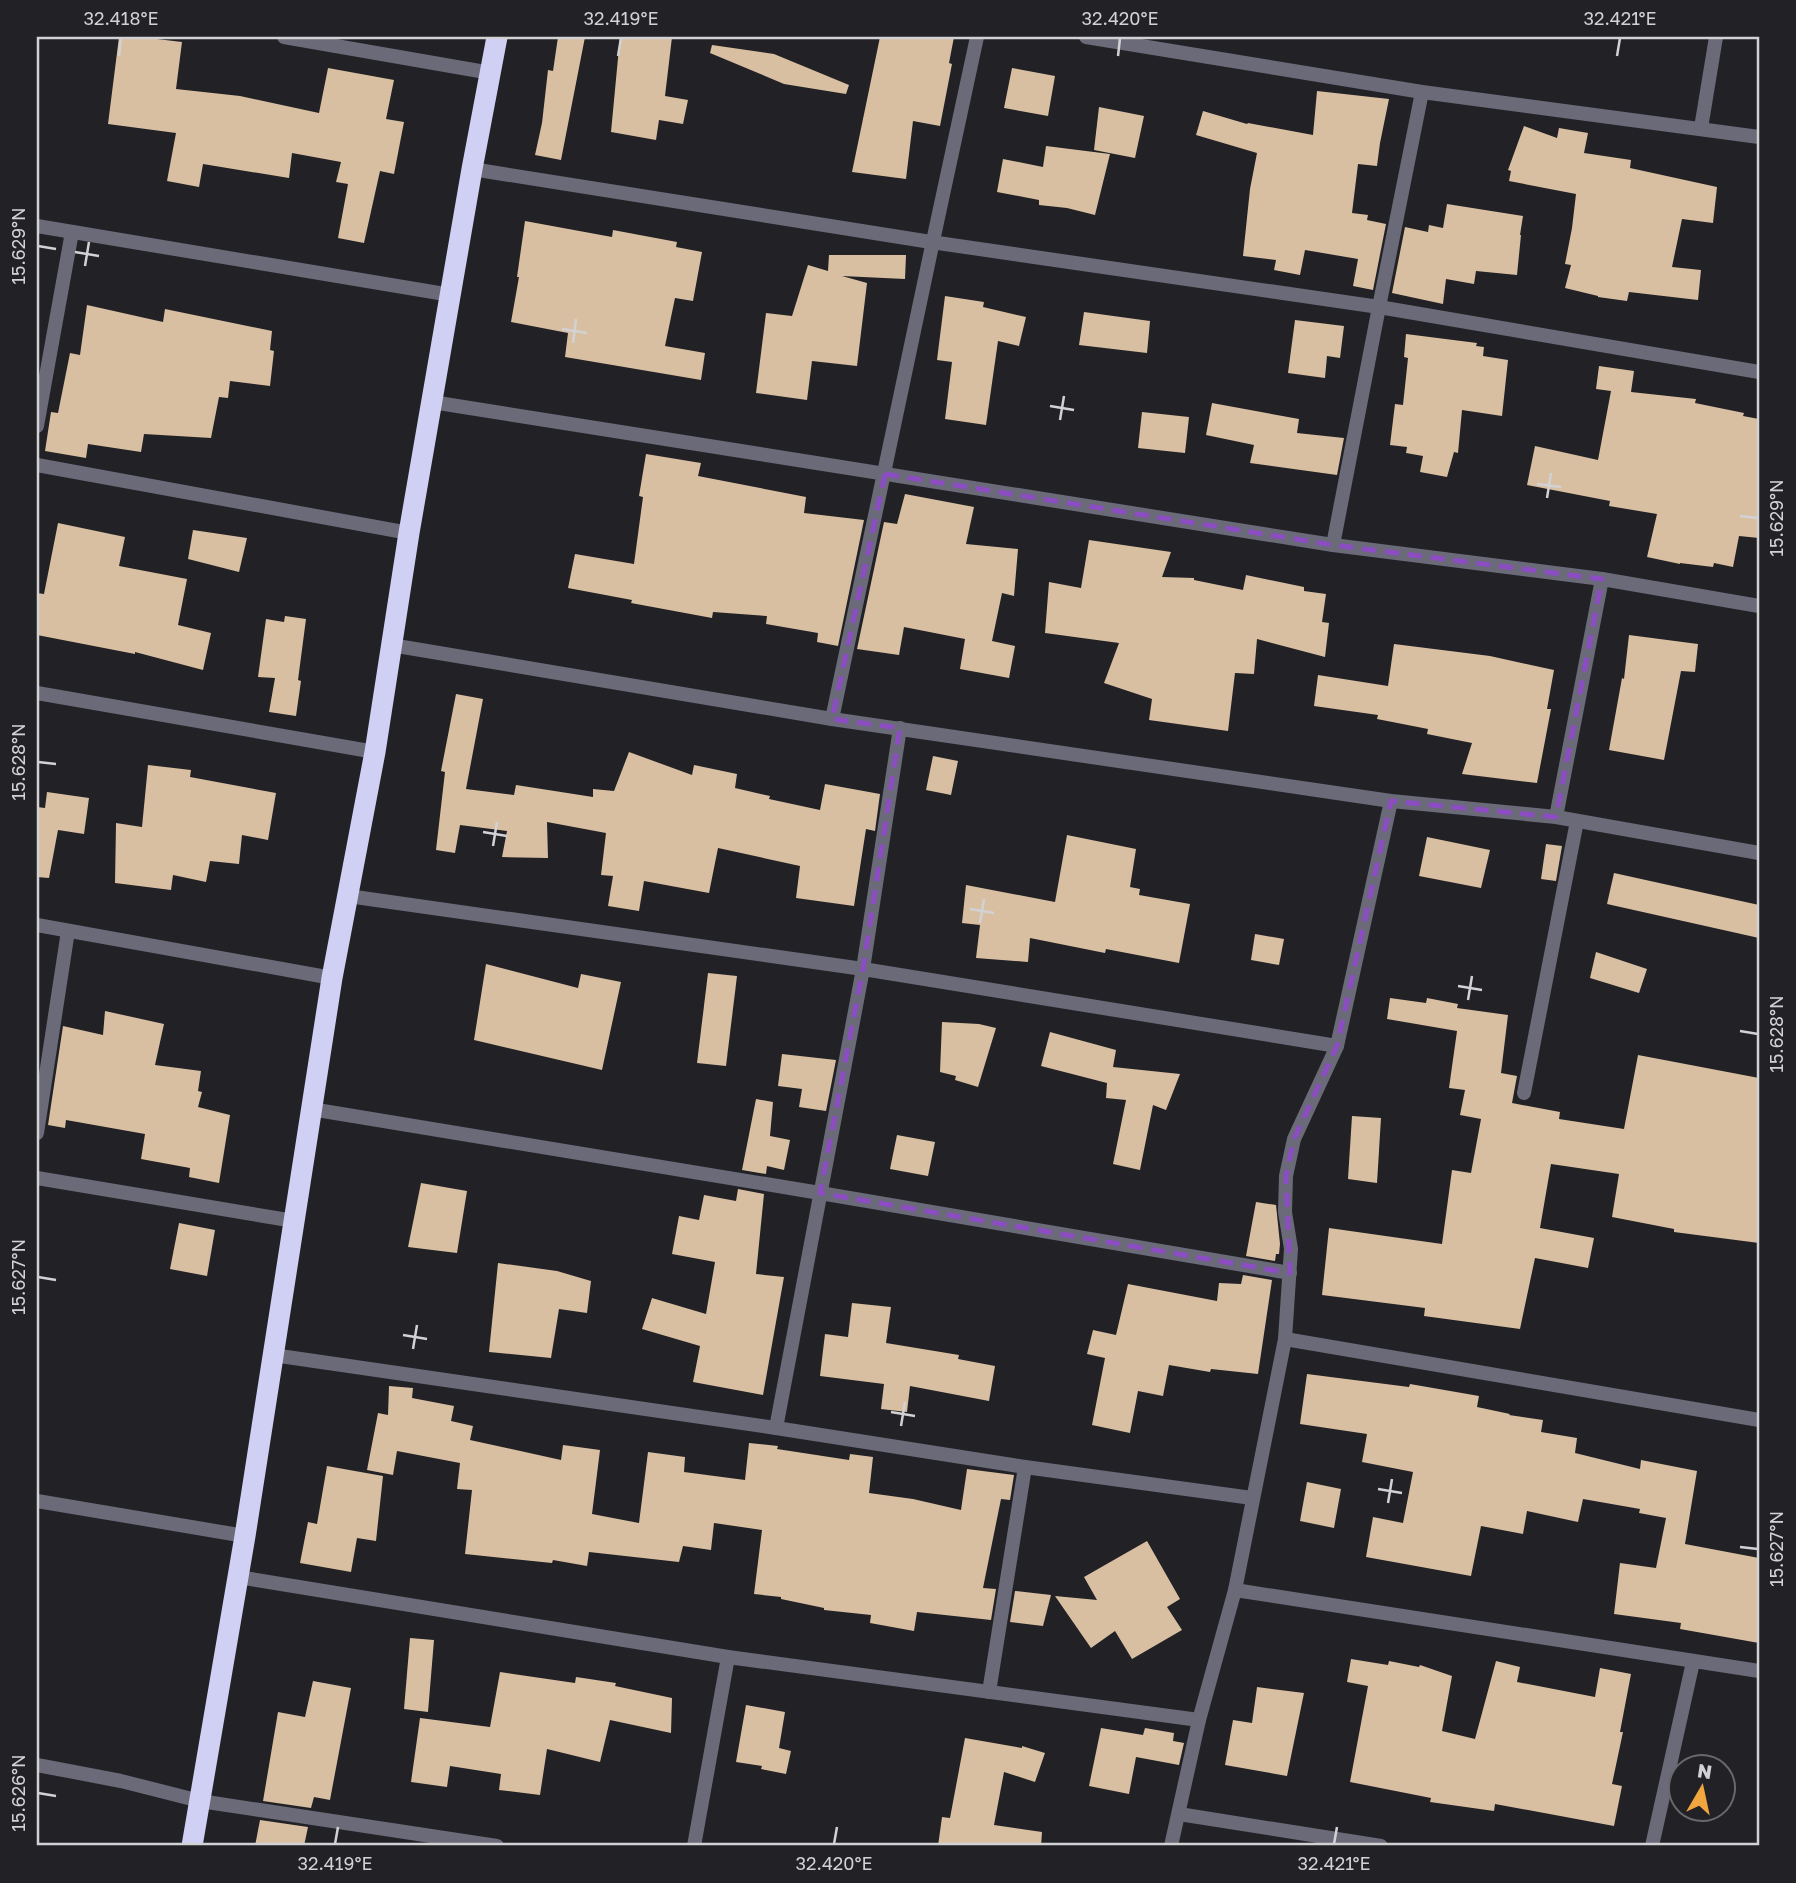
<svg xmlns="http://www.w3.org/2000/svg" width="1796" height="1883" font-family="'Golos Text',sans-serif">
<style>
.building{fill:#d9bfa1}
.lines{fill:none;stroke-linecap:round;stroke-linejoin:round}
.street{stroke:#6a6a79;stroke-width:14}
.highway{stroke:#d0d0f5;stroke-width:21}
.marked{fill:none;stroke:#8c4dc3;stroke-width:5;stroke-dasharray:14 9;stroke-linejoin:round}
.ticks{fill:none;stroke:#d2d2d5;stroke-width:2.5}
.neatline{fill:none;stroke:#d2d2d5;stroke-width:2.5}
.ticks-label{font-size:18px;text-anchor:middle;fill:#d2d2d5}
</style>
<rect width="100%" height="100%" fill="#212126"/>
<g class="building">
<path d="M119,37H140L182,42L176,89L240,96L319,113L328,68L394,80L386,119L404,122L394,174L380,171L364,243L338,238L348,184L336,182L341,162L292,153L289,178L203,164L199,187L167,181L176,133L108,124Z"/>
<path d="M558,37H585L561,160L535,155L542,123L548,70L553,71Z"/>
<path d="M620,37H672L665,96L688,100L683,124L659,120L656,140L611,132Z"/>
<path d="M880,37H954L949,63L952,64L940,126L913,121L906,179L852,172Z"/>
<path d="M712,45L774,54L849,85L846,94L784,84L710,53Z"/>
<path d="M1012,68L1055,76L1048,116L1004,108Z"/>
<path d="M1317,91L1389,99L1380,143L1377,166L1358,164L1352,213L1368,215L1367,220L1386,224L1373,290L1353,286L1358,259L1305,250L1300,275L1274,270L1276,260L1243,256L1250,189L1257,153L1196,135L1203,111L1247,124L1248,123L1313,135Z"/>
<path d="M1099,107L1144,116L1135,158L1094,150Z"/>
<path d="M1524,126L1557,138L1559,128L1588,133L1584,153L1631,160L1630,168L1717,187L1713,223L1682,219L1672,267L1701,270L1698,300L1629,292L1627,301L1598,297V296L1565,288L1571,265L1565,264L1572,228L1576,194L1509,181L1511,171L1508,170Z"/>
<path d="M1046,146L1110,154L1095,215L1067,208L1039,205V200L997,192L1003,159L1043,167Z"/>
<path d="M1447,204L1523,216L1520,235H1521L1517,275L1476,271L1474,284L1446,279L1443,304L1392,293L1405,227L1428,232L1429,225L1443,228Z"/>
<path d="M525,221L612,237L613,230L677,242L676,247L702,252L693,301L675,298L665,346L705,353L701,380L565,357L568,333L511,322L519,277H517Z"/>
<path d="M829,255H906L905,279L842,276L867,283L857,366L812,361L807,400L756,393L766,313L792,316L808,265L828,271Z"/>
<path d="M945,296L984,302L983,307L1026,317L1019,346L998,341L986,425L945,419L952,362L937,360Z"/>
<path d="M87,305L163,322L165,309L272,331L270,350L274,351L270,386L230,381L228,398L219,397L211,438L144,434L141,452L88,444L86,458L45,451L51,412L58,413L70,353L80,355Z"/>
<path d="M1084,312L1150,321L1147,353L1079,345Z"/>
<path d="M1295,320L1344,326L1340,358L1327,356L1325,378L1288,373Z"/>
<path d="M1406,334L1477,343L1476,346L1484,347L1483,356L1508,360L1502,416L1462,410L1458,453L1454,452L1447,477L1420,472L1423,456L1406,453L1407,447L1390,445L1395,404L1403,405L1408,358L1404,357Z"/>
<path d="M1599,366L1634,371L1631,392L1696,399L1695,403L1744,413L1743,416L1759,419V538L1739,536L1733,567L1714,563L1713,567L1680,563V564L1647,557L1657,514L1609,506L1610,501L1527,485L1535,446L1598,460L1611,391L1596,389Z"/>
<path d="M1212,403L1299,419L1297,433L1344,438L1337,475L1250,463L1254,445L1206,435Z"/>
<path d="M1142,412L1189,417L1185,453L1138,448Z"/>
<path d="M646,454L701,463L698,476L806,497L804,513L864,520L838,646L817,642L818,633L766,624L767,616L713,612L712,618L631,603L632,600L568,588L575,554L634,564L643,497L639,496Z"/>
<path d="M905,494L974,507L966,544L1018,549L1014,596L1002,593L992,641L1015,646L1009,678L960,669L965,639L904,627L899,655L857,649L884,522L897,524Z"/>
<path d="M58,523L125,537L119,566L187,579L178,625L211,633L203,670L135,652V654L37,635V593L44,594Z"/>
<path d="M193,530L247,538L239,572L188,559Z"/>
<path d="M1089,540L1171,552L1162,577L1194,578V580L1243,590L1246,575L1304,587V591L1326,594L1322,622L1329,623L1325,657L1257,639L1254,674L1235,673L1228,731L1149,720L1152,699L1104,683L1119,643L1045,633L1049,582L1081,588Z"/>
<path d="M285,616L306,619L298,680L301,681L296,716L269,712L275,678L258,677L266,619L284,622Z"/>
<path d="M1629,635L1698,644L1695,672L1681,671L1664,760L1609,750L1622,678L1624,679Z"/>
<path d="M1394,644L1490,656L1554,670L1547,709H1551L1537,783L1462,774L1472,743L1427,734L1428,729L1377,719L1378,715L1314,706L1318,675L1388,686Z"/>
<path d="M456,694L483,699L466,789L514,795L516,785L593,797V789L614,791L629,752L692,775L694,765L737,774L735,788L770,796L769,799L820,810L825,784L880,794L875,831L866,829L854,906L796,898L800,866L718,848L709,893L644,881L639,911L608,906L613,876L601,875L606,833L547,822L548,858L502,857L507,831L460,825L455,853L436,850L445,772L441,771Z"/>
<path d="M933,756L958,761L951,795L926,790Z"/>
<path d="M148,765L191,770L190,777L276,793L268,840L242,835L239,864L210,861L206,882L173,875L171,890L115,883L116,823L142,827Z"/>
<path d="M47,792L89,798L84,834L58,830L49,878L37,877V807L45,808Z"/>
<path d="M1067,835L1136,849L1130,887L1140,889L1139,895L1190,904L1179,963L1106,949L1105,953L1030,938L1028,962L976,958L980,925L962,923L966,885L1055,902Z"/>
<path d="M1427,837L1490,850L1481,888L1419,876Z"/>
<path d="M1546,844L1562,846L1556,881L1541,879Z"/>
<path d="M1614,873L1759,905V938L1607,904Z"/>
<path d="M1255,934L1284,939L1279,965L1251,960Z"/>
<path d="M1596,952L1647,969L1639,993L1590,978Z"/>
<path d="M486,964L578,988L581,974L621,982L602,1070L474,1040Z"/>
<path d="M708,973L737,976L726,1066L697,1063Z"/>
<path d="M1390,998L1426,1003L1427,998L1458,1004L1457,1008L1508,1015L1501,1073L1517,1076L1512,1103L1560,1112L1559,1119L1624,1129L1638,1055L1759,1078V1243L1674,1232V1229L1612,1217L1619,1174L1551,1164L1540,1228L1594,1238L1588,1268L1535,1258L1520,1329L1424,1316L1425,1308L1322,1295L1329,1228L1442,1244L1452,1170L1471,1173L1481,1119L1460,1115L1465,1090L1449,1088L1457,1031L1387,1019Z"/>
<path d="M105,1011L164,1024L155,1065L201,1071L198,1091L202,1092L198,1107L230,1115L219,1183L189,1177L190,1168L141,1159L145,1134L66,1120L65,1128L48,1125L63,1026L103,1035Z"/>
<path d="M942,1022L979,1024L996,1028L978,1087L955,1080L956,1076L940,1072Z"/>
<path d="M1050,1032L1116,1050L1113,1067L1180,1074L1166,1110L1153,1105L1140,1170L1113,1164L1126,1100L1106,1098L1107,1083L1041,1066Z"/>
<path d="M782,1054L836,1060L826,1111L799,1107L802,1089L778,1086Z"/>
<path d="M756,1099L773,1102L770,1136L790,1140L784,1170L767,1166L766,1174L742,1170Z"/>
<path d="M1352,1116L1381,1118L1377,1183L1348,1179Z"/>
<path d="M897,1135L935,1142L928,1176L890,1169Z"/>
<path d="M421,1183L467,1191L457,1253L408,1247Z"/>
<path d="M738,1189L764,1194L756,1274L784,1277L763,1395L693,1382L700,1346L642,1329L652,1298L706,1314L715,1262L672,1254L679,1216L699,1220L704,1195L736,1201Z"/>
<path d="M1256,1202L1276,1205L1280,1244L1279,1254H1276L1275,1261L1246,1256Z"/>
<path d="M179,1223L215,1230L207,1276L170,1269Z"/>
<path d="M498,1263L557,1271L591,1281L587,1313L559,1309L551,1358L489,1352Z"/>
<path d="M1243,1275L1272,1280L1258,1374L1211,1369L1210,1372L1169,1365L1163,1396L1138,1391L1130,1433L1092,1425L1105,1358L1087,1354L1093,1330L1116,1335L1128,1284L1217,1301L1219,1283L1241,1284Z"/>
<path d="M852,1303L891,1307L886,1343L959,1355L958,1359L995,1366L989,1401L910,1386L907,1412L881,1409L884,1384L820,1376L825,1334L848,1337Z"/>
<path d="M1307,1374L1409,1387L1410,1384L1479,1396L1477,1407L1510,1414L1509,1415L1543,1420L1541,1432L1577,1438L1575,1453L1640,1469L1641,1460L1697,1471L1685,1544L1759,1558V1643L1680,1629L1681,1623L1614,1614L1620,1563L1656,1568L1666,1518L1639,1513L1640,1509L1583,1499L1578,1522L1527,1511L1523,1534L1481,1526L1471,1576L1366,1557L1373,1517L1403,1523L1413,1472L1362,1462L1367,1434L1300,1424Z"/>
<path d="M389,1386L413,1388L412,1398L454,1406L451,1421L473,1426L470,1440L561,1460L563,1445L600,1450L592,1514L639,1523L648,1452L685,1457L684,1472L745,1480L749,1443L778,1446L777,1449L849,1460L850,1454L873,1457L869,1493L913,1499L961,1510L967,1469L1014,1475L1010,1500L1001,1499L983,1588L996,1589L991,1620L917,1612L914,1631L870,1623L871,1615L824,1610V1608L781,1599V1597L754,1594L762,1530L714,1523L711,1550L683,1546L679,1562L589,1552L587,1566L553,1560L552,1563L465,1554L472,1490L457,1489L460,1463L397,1451L393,1475L367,1470L378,1413L388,1415Z"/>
<path d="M327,1466L383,1476L376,1541L357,1538L351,1572L300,1563L308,1522L317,1524Z"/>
<path d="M1307,1482L1341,1489L1334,1528L1300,1521Z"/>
<path d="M1147,1541L1180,1599L1167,1607L1182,1630L1132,1659L1115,1631L1091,1648L1055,1596L1097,1600L1084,1577Z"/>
<path d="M1015,1591L1051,1595L1043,1626L1010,1622Z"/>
<path d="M410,1638L434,1640L428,1712L404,1709Z"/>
<path d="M1351,1659L1388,1665L1389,1661L1419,1667L1420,1665L1452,1676L1442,1731L1475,1739L1496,1661L1520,1667L1517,1682L1595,1697L1600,1668L1631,1674L1620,1732H1623L1612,1784L1622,1786L1614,1826L1495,1804L1494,1811L1430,1802L1431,1798L1350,1782L1368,1686L1347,1682Z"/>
<path d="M500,1672L575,1683L576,1677L616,1683L615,1686L672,1698L671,1733L610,1720L600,1762L547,1749L540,1795L499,1790L501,1774L450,1766L447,1787L411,1782L420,1718L490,1727Z"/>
<path d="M313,1681L351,1688L330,1800L314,1797L311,1808L263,1801L278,1712L305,1717Z"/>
<path d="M1257,1687L1304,1693L1287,1776L1225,1765L1233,1720L1252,1723Z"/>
<path d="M746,1705L785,1712L779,1748L791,1751L786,1774L761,1769L762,1766L736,1762Z"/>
<path d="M1101,1728L1143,1735L1145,1728L1174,1733L1173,1741L1184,1743L1179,1765L1136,1757L1129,1794L1089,1786Z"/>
<path d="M965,1738L1022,1748V1746L1045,1753L1035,1782L1004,1772L994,1825L1042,1832L1041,1846H938L942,1817L950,1818Z"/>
<path d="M260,1820L308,1827L304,1846H255Z"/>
</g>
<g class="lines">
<g class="street">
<path d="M284,37L491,73"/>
<path d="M1086,37L1422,92L1759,137"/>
<path d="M1701,128L1716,37"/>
<path d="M472,169L931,242L1379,307L1759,372"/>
<path d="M37,226L451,295"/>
<path d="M432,402L1333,545L1602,579L1759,606"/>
<path d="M37,426L72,232"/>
<path d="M37,465L409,533"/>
<path d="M1333,545L1379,307L1422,92"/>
<path d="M391,645L832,719L1391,801L1556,817L1759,853"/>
<path d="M37,693L375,752"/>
<path d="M832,719C881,492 927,264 977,37"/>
<path d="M1556,817L1602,579"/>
<path d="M348,896L863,969L1337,1046"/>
<path d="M37,925L332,978"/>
<path d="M1524,1093L1577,821"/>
<path d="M311,1109L820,1193L1290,1273"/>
<path d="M37,1133L68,931"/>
<path d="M37,1178L294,1221"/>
<path d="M1285,1339L1759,1420"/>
<path d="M273,1355L776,1428L1025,1467L1252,1498"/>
<path d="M776,1428L863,969L900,728"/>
<path d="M37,1501L245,1536"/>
<path d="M238,1577L728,1657L1199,1720"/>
<path d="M1235,1590L1759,1671"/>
<path d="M989,1692L1025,1467"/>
<path d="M37,1765L121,1781L200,1801L497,1846"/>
<path d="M1179,1814L1381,1846"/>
<path d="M694,1846L728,1657"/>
<path d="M1171,1846L1199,1720L1235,1590L1285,1339L1291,1249L1285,1212L1286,1176L1294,1139L1337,1046L1391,801"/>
<path d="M1652,1846L1693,1662"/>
</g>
<path class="highway" d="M192,1846L245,1536L332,978L375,752L409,533L472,169L497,37"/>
</g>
<path class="marked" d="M885,474L1333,545L1602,579L1556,817L1391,801L1337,1046L1294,1139L1286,1176L1290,1273L820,1193L863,969L900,728L832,719Z"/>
<path class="ticks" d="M119,56L121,38M618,56L621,38M1118,56L1120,38M1617,56L1620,38M38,246L56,249M75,252L99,256M85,266L89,242M562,329L587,333M573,343L576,319M1050,406L1074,410M1060,420L1064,396M1537,484L1561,487M1547,498L1551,473M1740,516L1758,518M38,762L56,764M483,832L507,836M493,846L497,822M970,909L994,913M980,923L984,899M1458,986L1482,990M1468,1000L1472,976M1740,1031L1758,1034M38,1277L56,1280M403,1335L427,1339M413,1349L417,1325M891,1412L915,1416M901,1426L905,1402M1378,1489L1402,1493M1388,1503L1392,1479M1740,1547L1758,1549M38,1793L56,1796M335,1844L338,1827M834,1844L837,1827M1334,1844L1337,1827"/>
<rect width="1796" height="1883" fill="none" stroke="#212126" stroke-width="77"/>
<g transform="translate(1702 1788) rotate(9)"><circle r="33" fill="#212126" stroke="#68686c" stroke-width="2"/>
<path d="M0-5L12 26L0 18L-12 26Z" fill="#f1a640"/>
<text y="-10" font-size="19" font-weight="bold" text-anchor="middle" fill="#d2d2d5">N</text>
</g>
<rect x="38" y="38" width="1720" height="1806" class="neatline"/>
<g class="ticks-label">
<text x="121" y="25">32.418°E</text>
<text x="621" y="25">32.419°E</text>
<text x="1120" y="25">32.420°E</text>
<text x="1620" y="25">32.421°E</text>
<text transform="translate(19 246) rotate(-90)" y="6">15.629°N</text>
<text transform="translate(1777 518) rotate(-90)" y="6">15.629°N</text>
<text transform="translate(19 762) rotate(-90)" y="6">15.628°N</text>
<text transform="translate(1777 1034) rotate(-90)" y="6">15.628°N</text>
<text transform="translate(19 1277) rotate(-90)" y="6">15.627°N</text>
<text transform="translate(1777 1549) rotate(-90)" y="6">15.627°N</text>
<text transform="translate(19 1793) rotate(-90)" y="6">15.626°N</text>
<text x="335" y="1870">32.419°E</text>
<text x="834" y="1870">32.420°E</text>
<text x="1334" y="1870">32.421°E</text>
</g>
</svg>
